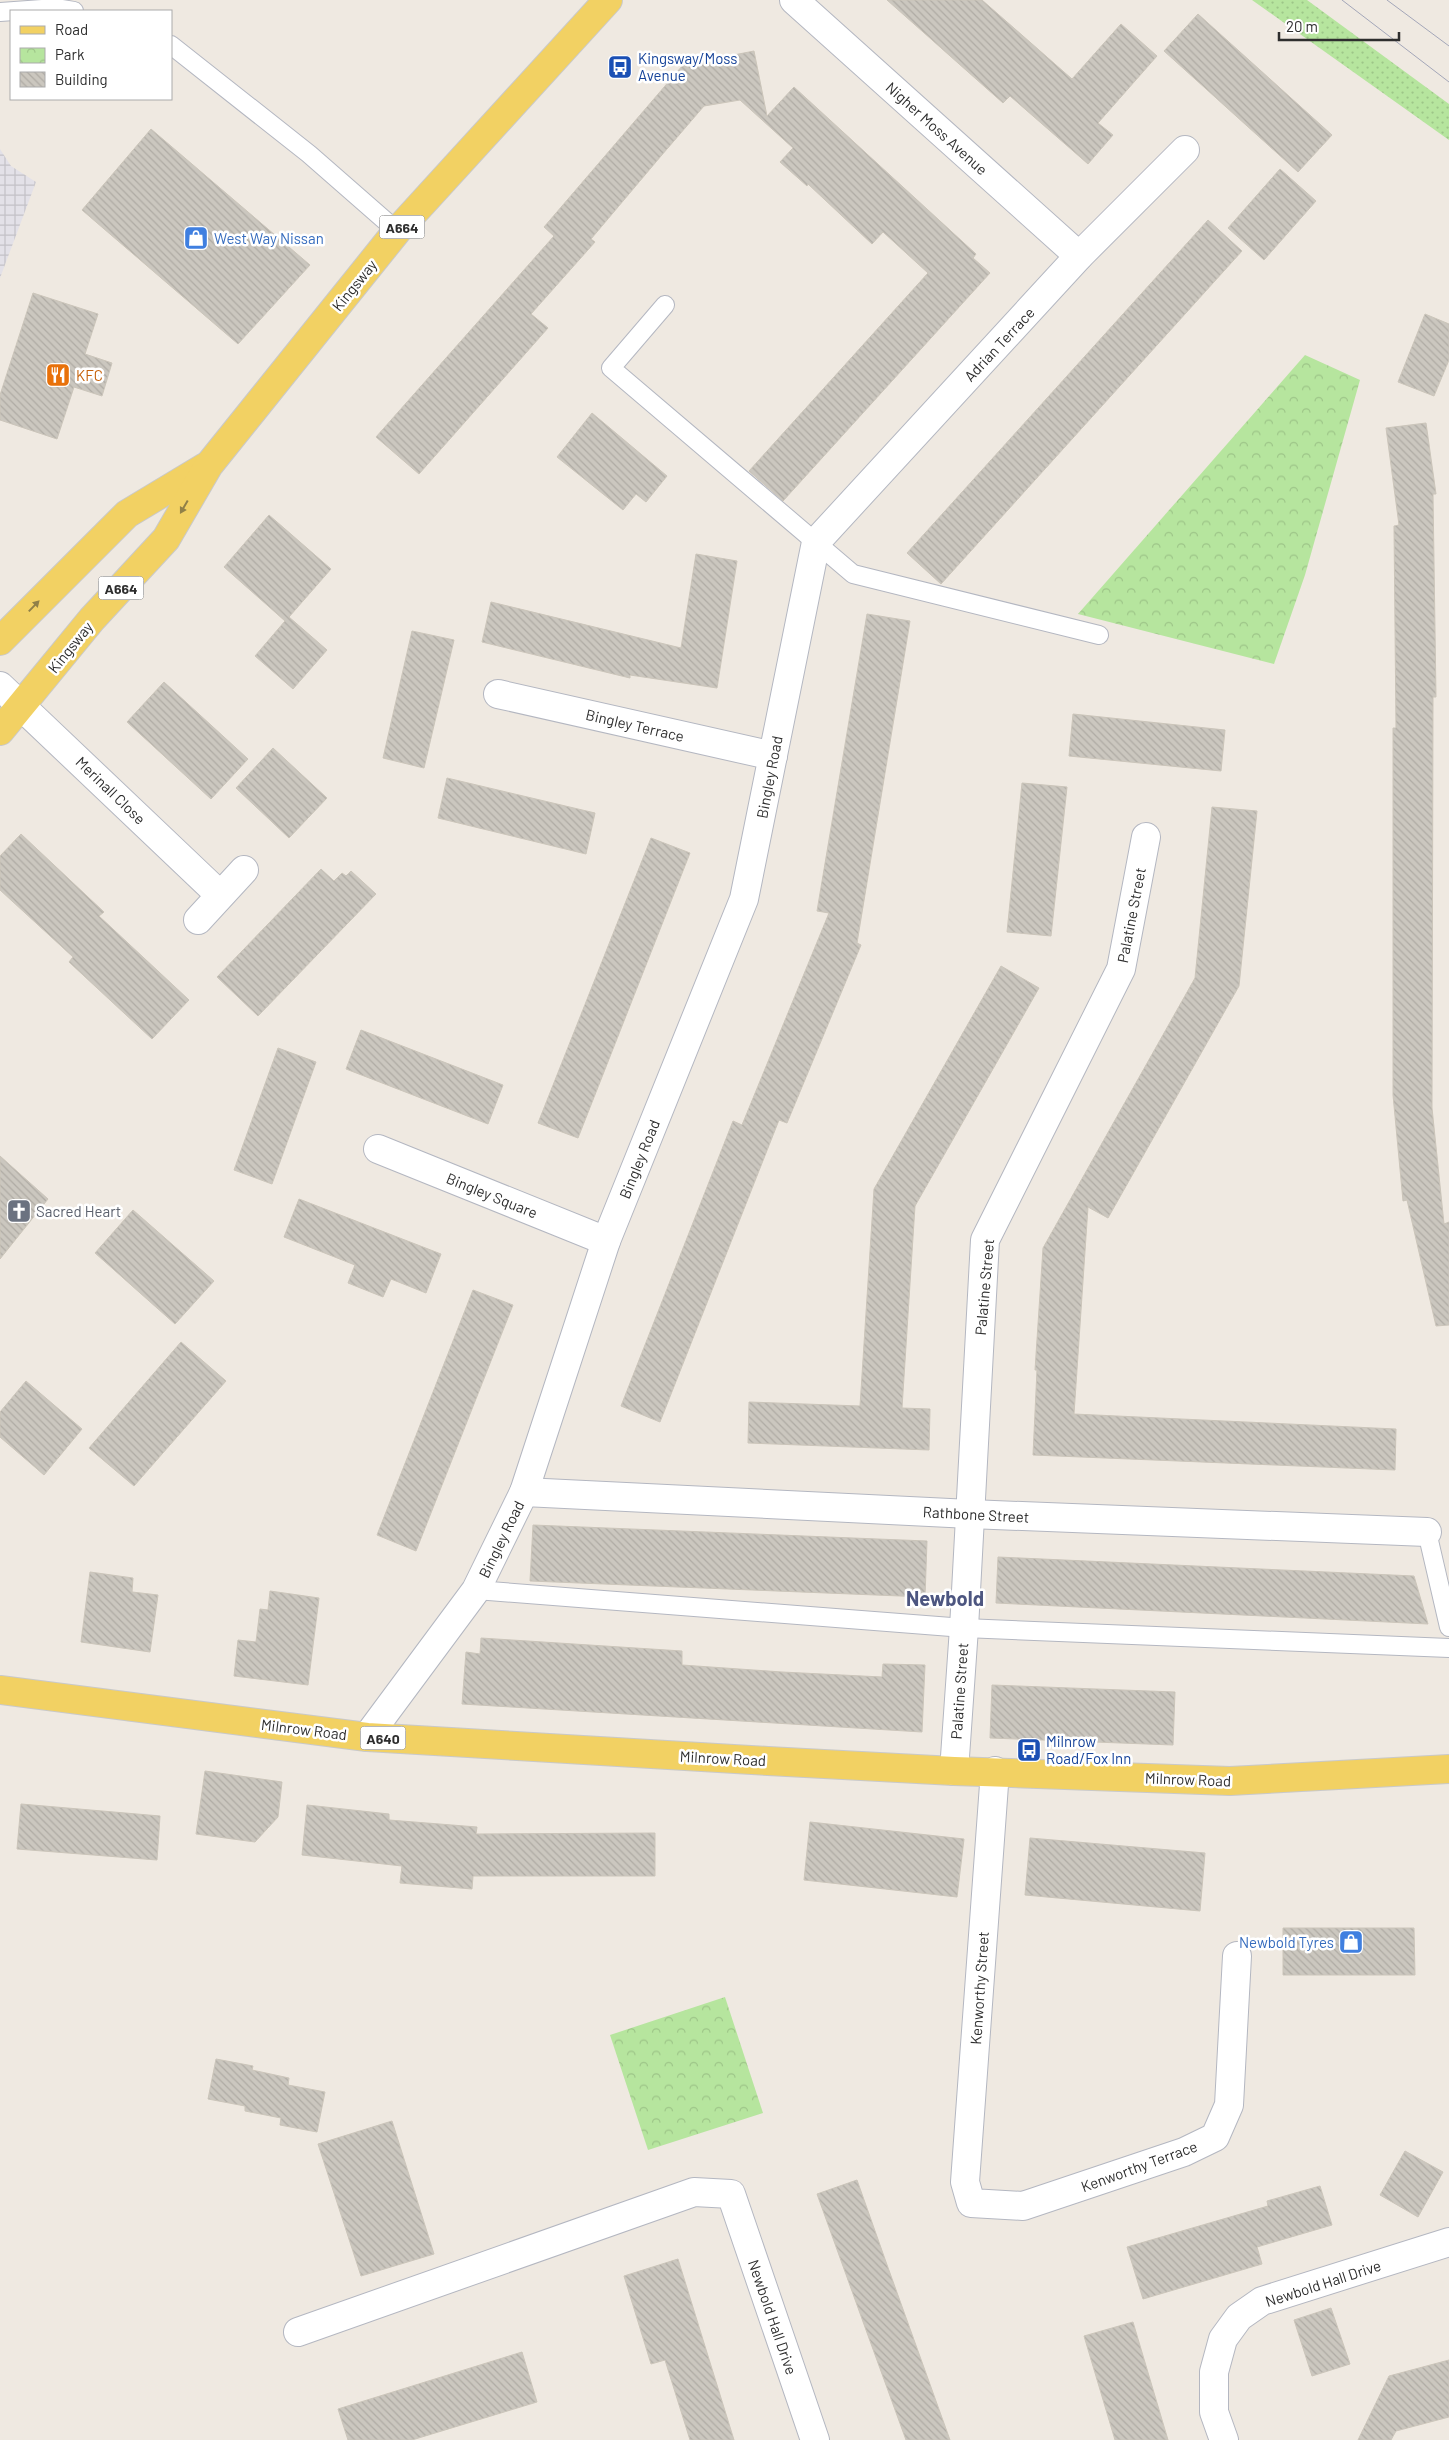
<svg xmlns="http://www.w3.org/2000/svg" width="1449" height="2440" font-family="Barlow,sans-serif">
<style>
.industrial{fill:url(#industrial-grid)}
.grass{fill:url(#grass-dots)}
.park{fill:url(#park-crowns)}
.building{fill:url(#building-back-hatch);stroke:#cbc5ba}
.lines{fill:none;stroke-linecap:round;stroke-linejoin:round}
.lane-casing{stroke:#b4b7c1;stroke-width:20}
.street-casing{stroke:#b4b7c1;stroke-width:30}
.primary-casing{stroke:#c9c9c9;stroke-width:30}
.lane{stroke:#fff;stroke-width:18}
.street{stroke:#fff;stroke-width:28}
.primary{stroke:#f2d163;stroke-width:28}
.tram{stroke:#a3a6b8;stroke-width:1}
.oneway{fill:#908048}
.labels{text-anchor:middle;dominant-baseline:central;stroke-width:5;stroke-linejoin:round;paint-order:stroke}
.shield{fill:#fff;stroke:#6d6d6d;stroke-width:1}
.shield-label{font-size:14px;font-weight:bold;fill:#2e2e2e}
.transit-label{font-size:15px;fill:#164399;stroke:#fff;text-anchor:start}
.street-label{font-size:15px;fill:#2e2e2e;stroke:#fff}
.shop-label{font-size:15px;fill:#366cbe;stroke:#fff;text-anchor:start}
.food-label{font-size:15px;fill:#c56008;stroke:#fff;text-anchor:start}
.worship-label{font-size:15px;fill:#5b616d;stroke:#fff;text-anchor:start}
.district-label{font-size:20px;font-weight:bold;fill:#4d5680;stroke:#fff}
</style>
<defs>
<pattern id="industrial-grid" width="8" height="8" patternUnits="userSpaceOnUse" patternTransform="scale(1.25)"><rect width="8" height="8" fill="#e3e1e8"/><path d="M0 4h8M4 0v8" fill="none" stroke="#c3c1c7"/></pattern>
<pattern id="grass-dots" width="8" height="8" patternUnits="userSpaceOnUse" patternTransform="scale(1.25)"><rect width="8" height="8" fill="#b6e59e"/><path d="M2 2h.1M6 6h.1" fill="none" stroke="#9dc588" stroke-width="1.8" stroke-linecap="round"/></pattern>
<pattern id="park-crowns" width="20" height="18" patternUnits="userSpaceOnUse" patternTransform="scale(1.25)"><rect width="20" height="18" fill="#b6e59e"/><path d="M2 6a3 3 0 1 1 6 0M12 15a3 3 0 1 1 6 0" fill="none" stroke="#9dc588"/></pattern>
<pattern id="building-back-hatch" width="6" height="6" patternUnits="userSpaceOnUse" patternTransform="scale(1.25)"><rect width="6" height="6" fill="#cbc7bf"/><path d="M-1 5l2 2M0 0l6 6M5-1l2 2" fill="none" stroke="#afaba4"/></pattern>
</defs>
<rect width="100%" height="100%" fill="#efe9e1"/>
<path class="industrial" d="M0,149L11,166L36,182L0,278Z"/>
<path class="grass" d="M1252,0H1307L1449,104V140Z"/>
<g class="park">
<path d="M1305,355L1360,380L1305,575L1274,664L1078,614Z"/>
<path d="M725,1997L763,2113L648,2150L610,2035Z"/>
</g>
<g class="building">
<path d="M887,0H982L1072,79L1121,24L1157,56L1098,123L1113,135L1088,164L1010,96L1003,103Z"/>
<path d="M1198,14L1332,135L1298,172L1164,51Z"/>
<path d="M754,51L767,116L794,87L976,254L973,258L990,273L783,501L749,471L928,273L883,232L872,244L808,184L807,186L780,162L793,148L740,100L704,106L661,156L591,239L595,242L531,314L548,328L419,474L376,437L554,236L544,227L683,65Z"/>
<path d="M151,129L310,265L238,344L82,210Z"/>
<path d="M1280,169L1316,201L1264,260L1228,228Z"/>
<path d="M1208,220L1242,251L941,584L907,553Z"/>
<path d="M33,293L98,314L85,354L112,363L102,396L74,387L57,439L0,420V395Z"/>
<path d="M1425,314L1449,324V360L1434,396L1398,382Z"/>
<path d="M592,413L667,476L646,502L636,494L623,510L557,457Z"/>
<path d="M1426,423L1436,494H1433L1436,697H1433L1432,1108L1444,1224L1449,1222V1325L1436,1326L1407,1200L1403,1201L1393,1095V728H1396L1394,526L1399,525L1386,428Z"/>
<path d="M269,515L331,569L289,617L327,650L293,689L255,656L285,621L224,567Z"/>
<path d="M696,554L737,561L717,688L630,675V678L482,642L491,602L681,648Z"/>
<path d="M867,614L910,621L857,943L861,945L787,1123L779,1120L660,1422L621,1406L733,1121L742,1125L829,913L817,911Z"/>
<path d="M412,631L454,640L424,768L383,758Z"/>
<path d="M164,682L248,759L211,799L127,722Z"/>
<path d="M1073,714L1225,730L1221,771L1069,756Z"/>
<path d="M273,748L327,798L289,838L236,788Z"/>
<path d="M447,778L595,813L586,854L438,818Z"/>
<path d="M1022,783L1067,787L1051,936L1007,932Z"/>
<path d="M1212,807L1257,811L1239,986L1108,1218L1088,1207L1074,1414L1396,1429L1395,1470L1033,1455L1037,1370H1035L1043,1248L1195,978Z"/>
<path d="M21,834L104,912L99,916L189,1000L152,1039L69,962L73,957L0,890V856Z"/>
<path d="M651,838L690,853L578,1138L538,1123Z"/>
<path d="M321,869L334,881L342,873L346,876L351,871L376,894L258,1016L217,977Z"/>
<path d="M1001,966L1039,988L915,1206L902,1408L930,1409L929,1450L748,1443L749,1402L860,1406L874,1189Z"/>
<path d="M361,1030L503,1085L488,1124L346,1069Z"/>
<path d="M278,1048L316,1062L272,1184L234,1170Z"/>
<path d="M0,1156L48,1199L0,1259Z"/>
<path d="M299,1199L441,1254L426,1293L391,1279L383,1297L348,1283L355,1265L284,1237Z"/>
<path d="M133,1210L214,1281L175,1324L95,1253Z"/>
<path d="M473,1290L513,1305L416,1551L377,1535Z"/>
<path d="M181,1342L226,1381L134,1486L89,1448Z"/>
<path d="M26,1381L82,1429L44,1475L0,1437V1412Z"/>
<path d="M533,1525L927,1541L925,1597L530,1581Z"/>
<path d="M998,1557L1414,1576L1428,1624L996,1603Z"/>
<path d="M90,1572L133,1578L132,1592L158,1595L150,1652L81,1642Z"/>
<path d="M270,1591L319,1598L308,1685L234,1676L238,1640L256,1642L260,1609L268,1610Z"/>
<path d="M481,1638L682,1651V1665L782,1672L882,1677L883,1664L925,1665L922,1732L462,1704L466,1652L480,1654Z"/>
<path d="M992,1685L1175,1692L1173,1745L990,1738Z"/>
<path d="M205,1771L282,1782L278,1817L255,1842L196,1834Z"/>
<path d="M21,1804L160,1816L157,1860L17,1849Z"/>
<path d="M307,1805L389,1814V1820L477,1827L476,1834L655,1833V1876H473L472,1889L400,1883L402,1866L302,1855Z"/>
<path d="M810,1822L964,1839L957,1897L804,1880Z"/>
<path d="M1030,1838L1205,1853L1200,1911L1025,1895Z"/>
<path d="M1283,1928H1414L1415,1975H1283Z"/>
<path d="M216,2059L253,2066L252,2070L289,2078L288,2085L325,2092L317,2132L280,2125L281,2118L245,2111V2106L208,2099Z"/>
<path d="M392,2121L434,2254L361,2276L318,2144Z"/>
<path d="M1405,2151L1443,2172L1418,2217L1380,2195Z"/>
<path d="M857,2180L886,2262L950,2440H906L866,2330L817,2194Z"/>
<path d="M1320,2186L1332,2225L1257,2247L1262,2264L1143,2299L1127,2247L1268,2206L1267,2201Z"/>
<path d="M678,2259L687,2288L734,2440H690L665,2360L651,2364L624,2276Z"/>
<path d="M1331,2308L1350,2364L1312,2376L1294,2320Z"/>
<path d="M1133,2322L1168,2440H1115L1084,2336Z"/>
<path d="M522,2352L537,2402L412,2440H348L338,2409Z"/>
<path d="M1449,2360V2417L1396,2431L1391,2440H1358L1389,2376Z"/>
</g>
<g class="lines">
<defs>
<g id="lane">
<path d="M0,12L56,8L74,11"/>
<path d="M171,45L309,154L397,231"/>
<path d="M665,305L611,368L853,574L1099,635"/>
<path d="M1427,1532L1449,1627"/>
<path d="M476,1590L964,1628L1449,1648"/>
</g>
<g id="street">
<path d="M794,0L1079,256"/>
<path d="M0,686L220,895"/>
<path d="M498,694L773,756"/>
<path d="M198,920L244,870"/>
<path d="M378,1149L606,1241"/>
<path d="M524,1492L970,1514L1427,1532"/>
<path d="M367,1737L476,1590L524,1492L606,1241L744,899L816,542L1079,256L1185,150"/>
<path d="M954,1771L964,1628L985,1240L1121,969L1146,837"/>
<path d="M995,1771L965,2182L971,2203L1023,2206L1184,2152L1215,2137L1229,2105L1237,1956"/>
<path d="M298,2332L694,2192L731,2194L815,2440"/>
<path d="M1224,2440L1214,2412V2372L1223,2339L1239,2317L1262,2301L1449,2242"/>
</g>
<g id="primary">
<path d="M0,641L127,514L205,467"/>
<path d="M0,731L92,619L166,539L209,465L397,231L608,0"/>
<path d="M0,1690L367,1737L768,1761L954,1771L1230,1781L1449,1769"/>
</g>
</defs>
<use href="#lane" class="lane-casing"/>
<use href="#street" class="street-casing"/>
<use href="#primary" class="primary-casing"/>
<use href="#lane" class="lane"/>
<use href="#street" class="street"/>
<use href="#primary" class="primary"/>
<g class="tram">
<path d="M1342,0L1449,82"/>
<path d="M1387,0L1449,46"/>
</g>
</g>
<defs><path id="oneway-solid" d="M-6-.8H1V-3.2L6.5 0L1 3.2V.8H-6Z" transform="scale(1.25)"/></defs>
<g class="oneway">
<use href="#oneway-solid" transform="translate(184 507) rotate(120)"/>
<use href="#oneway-solid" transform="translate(34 606) rotate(-46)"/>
</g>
<defs>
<symbol id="bus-square" viewBox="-11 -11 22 22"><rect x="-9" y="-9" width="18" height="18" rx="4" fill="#1a4fb4" stroke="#fff"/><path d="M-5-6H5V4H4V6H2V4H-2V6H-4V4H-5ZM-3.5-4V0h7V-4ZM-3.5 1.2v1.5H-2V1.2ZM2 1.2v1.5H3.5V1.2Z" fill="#fff"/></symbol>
<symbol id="shop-square" viewBox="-11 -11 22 22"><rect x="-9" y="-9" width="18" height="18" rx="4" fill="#3f7fe0" stroke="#fff"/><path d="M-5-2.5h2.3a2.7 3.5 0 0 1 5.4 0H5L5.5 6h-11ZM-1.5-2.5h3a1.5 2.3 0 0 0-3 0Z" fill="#fff"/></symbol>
<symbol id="restaurant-square" viewBox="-11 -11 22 22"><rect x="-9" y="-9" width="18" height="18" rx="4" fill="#e8710a" stroke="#fff"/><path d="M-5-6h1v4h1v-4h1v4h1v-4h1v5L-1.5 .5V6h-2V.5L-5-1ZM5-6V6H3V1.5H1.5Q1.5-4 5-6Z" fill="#fff"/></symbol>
<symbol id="church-square" viewBox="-11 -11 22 22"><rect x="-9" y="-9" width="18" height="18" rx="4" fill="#6b7280" stroke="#fff"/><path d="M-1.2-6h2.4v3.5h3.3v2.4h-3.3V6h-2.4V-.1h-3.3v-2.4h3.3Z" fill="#fff"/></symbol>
</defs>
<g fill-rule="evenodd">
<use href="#bus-square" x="606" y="53" width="28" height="28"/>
<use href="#shop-square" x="182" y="224" width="28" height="28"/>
<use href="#restaurant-square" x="44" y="361" width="28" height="28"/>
<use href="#church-square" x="5" y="1197" width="28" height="28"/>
<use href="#bus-square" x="1015" y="1736" width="28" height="28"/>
<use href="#shop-square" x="1337" y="1928" width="28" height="28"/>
</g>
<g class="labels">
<g class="shield">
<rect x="379.5" y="215.5" width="45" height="23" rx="4"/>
<rect x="98.5" y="576.5" width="45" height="23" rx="4"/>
<rect x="360.5" y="1726.5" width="45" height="23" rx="4"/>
</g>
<g class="shield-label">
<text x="402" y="227">A664</text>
<text x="121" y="588">A664</text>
<text x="383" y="1738">A640</text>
</g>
<g class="transit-label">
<text x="638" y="58">Kingsway/Moss<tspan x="638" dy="17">Avenue</tspan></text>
<text x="1046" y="1741">Milnrow<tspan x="1046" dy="17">Road/Fox Inn</tspan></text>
</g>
<g class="street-label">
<text transform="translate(937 128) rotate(42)">Nigher Moss Avenue</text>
<text transform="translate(354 285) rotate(-51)">Kingsway</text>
<text transform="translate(999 344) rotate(-47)">Adrian Terrace</text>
<text transform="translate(70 647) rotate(-51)">Kingsway</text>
<text transform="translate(635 725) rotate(13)">Bingley Terrace</text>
<text transform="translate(769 777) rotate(-79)">Bingley Road</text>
<text transform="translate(111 790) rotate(44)">Merinall Close</text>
<text transform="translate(1131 915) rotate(-79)">Palatine Street</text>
<text transform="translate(639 1159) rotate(-68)">Bingley Road</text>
<text transform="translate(492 1195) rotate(22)">Bingley Square</text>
<text transform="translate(984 1287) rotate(-85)">Palatine Street</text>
<text transform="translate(976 1514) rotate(3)">Rathbone Street</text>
<text transform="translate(501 1539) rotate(-64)">Bingley Road</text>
<text transform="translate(959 1691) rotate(-86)">Palatine Street</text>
<text transform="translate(304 1729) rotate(7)">Milnrow Road</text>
<text transform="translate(723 1758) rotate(3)">Milnrow Road</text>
<text transform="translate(1188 1779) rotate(2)">Milnrow Road</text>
<text transform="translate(979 1988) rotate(-86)">Kenworthy Street</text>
<text transform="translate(1139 2166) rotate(-20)">Kenworthy Terrace</text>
<text transform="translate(1323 2283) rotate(-18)">Newbold Hall Drive</text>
<text transform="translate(773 2317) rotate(71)">Newbold Hall Drive</text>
</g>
<g class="shop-label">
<text x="214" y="238">West Way Nissan</text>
<text x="1334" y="1942" text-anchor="end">Newbold Tyres</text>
</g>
<g class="food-label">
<text x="76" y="375">KFC</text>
</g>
<g class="worship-label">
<text x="36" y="1211">Sacred Heart</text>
</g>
<g class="district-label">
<text x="945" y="1598">Newbold</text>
</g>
</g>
<rect x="10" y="10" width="162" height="90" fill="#ffffff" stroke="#ababab"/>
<rect x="20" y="26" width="25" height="8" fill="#f2d163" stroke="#ababab"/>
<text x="55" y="35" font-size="15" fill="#2e2e2e">Road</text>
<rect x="20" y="48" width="25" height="15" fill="url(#park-crowns)" stroke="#ababab"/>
<text x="55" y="60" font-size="15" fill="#2e2e2e">Park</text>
<rect x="20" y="72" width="25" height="15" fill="url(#building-back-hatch)" stroke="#ababab"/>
<text x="55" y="85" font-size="15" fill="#2e2e2e">Building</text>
<path d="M1279 32v8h120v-8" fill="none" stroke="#2e2e2e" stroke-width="2.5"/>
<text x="1286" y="32" font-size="15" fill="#2e2e2e" stroke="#ffffff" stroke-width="4" paint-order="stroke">20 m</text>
</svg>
